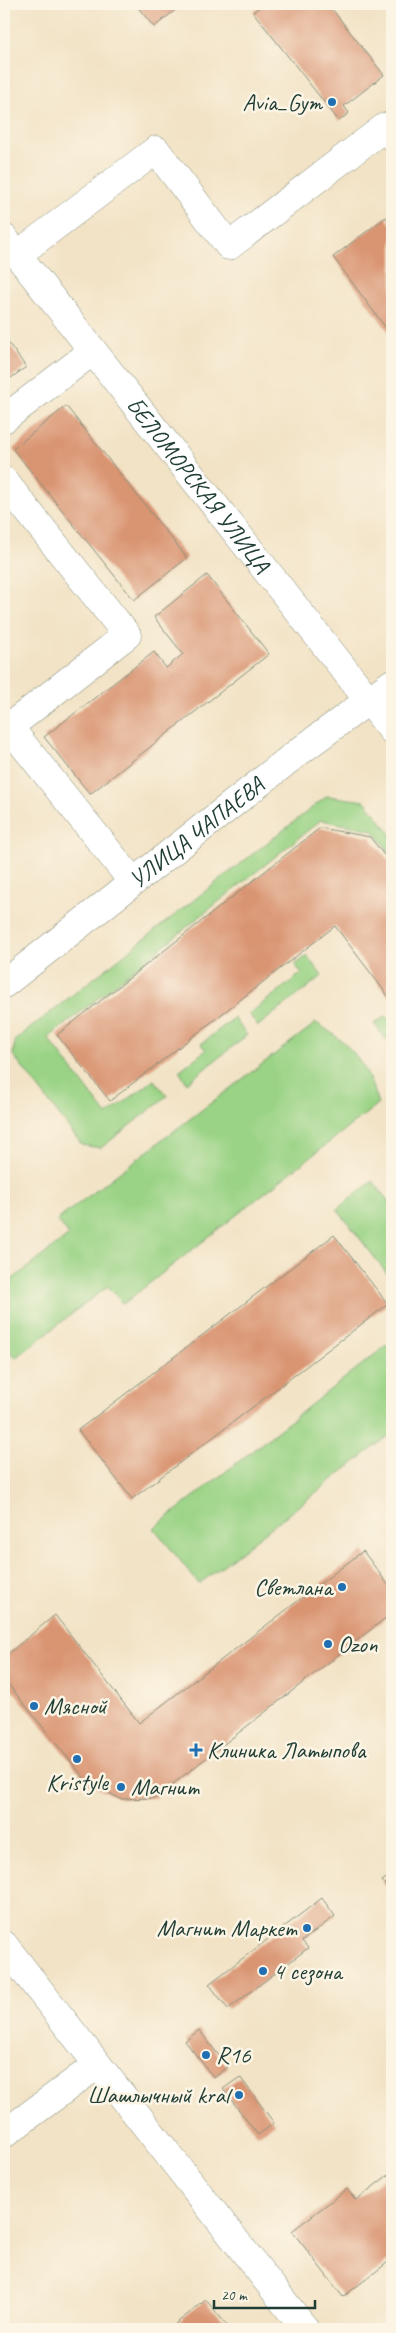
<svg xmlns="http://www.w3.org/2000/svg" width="396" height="2333" font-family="Caveat,sans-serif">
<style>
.green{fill:#9ad385;stroke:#5c885c}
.building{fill:#d99472}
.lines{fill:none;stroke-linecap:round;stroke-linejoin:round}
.minor-casing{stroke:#88907d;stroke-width:29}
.major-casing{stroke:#88907d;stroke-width:29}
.minor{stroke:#fff;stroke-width:28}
.major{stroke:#fff;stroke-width:28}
.poi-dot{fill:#1f6fb2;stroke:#fcf5e5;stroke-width:2}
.labels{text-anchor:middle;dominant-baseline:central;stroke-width:5;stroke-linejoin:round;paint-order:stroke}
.poi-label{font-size:24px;fill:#1f3d34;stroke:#fcf5e5;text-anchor:start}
.street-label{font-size:24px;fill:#1f3d34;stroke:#fcf5e5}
</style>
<rect width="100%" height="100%" fill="#fcf5e5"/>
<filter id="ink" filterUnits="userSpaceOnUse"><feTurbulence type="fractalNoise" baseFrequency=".02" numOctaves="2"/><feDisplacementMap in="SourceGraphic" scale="10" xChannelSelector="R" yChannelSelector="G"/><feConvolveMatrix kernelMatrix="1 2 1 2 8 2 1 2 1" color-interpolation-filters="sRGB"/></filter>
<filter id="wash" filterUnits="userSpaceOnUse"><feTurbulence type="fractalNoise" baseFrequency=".0096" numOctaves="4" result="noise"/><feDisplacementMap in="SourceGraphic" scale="20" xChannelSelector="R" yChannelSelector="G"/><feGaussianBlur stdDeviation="1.12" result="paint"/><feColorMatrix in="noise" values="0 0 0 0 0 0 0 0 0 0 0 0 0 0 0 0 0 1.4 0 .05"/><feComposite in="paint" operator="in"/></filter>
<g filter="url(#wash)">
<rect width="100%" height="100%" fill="#f2e3c6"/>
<g class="green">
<path d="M327,796L365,801L392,835V855L373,830L321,820L48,1038L107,1115L154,1080L167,1096L101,1148L82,1145L13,1055L15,1040Z"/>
<path d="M307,956L322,976L258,1026L249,1014L302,973L295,965Z"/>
<path d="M386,1016L392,1023V1047L374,1024Z"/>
<path d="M234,1018L247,1035L187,1083L179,1071L206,1050L201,1044Z"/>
<path d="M316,1023C353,1045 366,1063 378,1104L123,1304L108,1286L15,1358L4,1343V1286L69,1235L57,1220Z"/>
<path d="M373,1181L392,1206V1280L337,1209Z"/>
<path d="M392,1341V1433L199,1584L154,1528Z"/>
</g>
<g id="blocks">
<g class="building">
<path d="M135,4H183L154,27Z"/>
<path d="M263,4H328L384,75L344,106L349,113L339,121L253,12Z"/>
<path d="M386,217L392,226V336L333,257Z"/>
<path d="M4,337L26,367L4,383Z"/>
<path d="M66,406L187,558L134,600L13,449Z"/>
<path d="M207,575L269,654L90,794L44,737L154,652L166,668L183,654L154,617Z"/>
<path d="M320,828L370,837L392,865V1001L335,926L110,1101L57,1035Z"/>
<path d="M334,1235L388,1304L132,1499L78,1430Z"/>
<path d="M363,1551L392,1590V1613L155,1798L121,1799L88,1783L4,1679V1657L55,1615L139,1723Z"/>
<path d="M392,1874V1894L382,1881Z"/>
<path d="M322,1898L335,1916L302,1941L308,1948L228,2009L209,1984Z"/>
<path d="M199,2030L228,2067L214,2078L185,2041Z"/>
<path d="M240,2077L274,2123L258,2135L223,2089Z"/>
<path d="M392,2172V2259L343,2297L292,2231L347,2189L356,2200Z"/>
<path d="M206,2300L230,2329H169Z"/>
</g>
</g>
</g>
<g filter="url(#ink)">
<use href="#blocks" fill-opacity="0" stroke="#88907d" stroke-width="1"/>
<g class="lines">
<defs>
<g id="minor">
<path d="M17,255L156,150L229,246L385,127L392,136"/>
<path d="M4,419L93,351"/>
<path d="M4,481L127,635L9,727L133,882"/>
<path id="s1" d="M4,984L296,754L392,683"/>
<path d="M4,2134L97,2065"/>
</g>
<g id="major">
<path id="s2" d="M4,238L392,730"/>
<path d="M4,1945L305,2329"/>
</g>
</defs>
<use href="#minor" class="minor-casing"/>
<use href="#major" class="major-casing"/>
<use href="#minor" class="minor"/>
<use href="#major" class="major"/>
</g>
</g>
<g class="poi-dot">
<circle cx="332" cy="102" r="5"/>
<circle cx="342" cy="1587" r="5"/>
<circle cx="328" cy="1644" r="5"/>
<circle cx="34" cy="1706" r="5"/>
<path d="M193.5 1742.5h5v5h5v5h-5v5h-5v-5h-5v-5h5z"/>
<circle cx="77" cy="1759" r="5"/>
<circle cx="121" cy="1787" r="5"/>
<circle cx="307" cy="1928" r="5"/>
<circle cx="263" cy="1971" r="5"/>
<circle cx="206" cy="2055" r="5"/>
<circle cx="239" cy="2095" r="5"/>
</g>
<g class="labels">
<g class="poi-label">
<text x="322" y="102" text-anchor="end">Avia_Gym</text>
<text x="332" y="1587" text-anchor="end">Светлана</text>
<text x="338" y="1644">Ozon</text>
<text x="44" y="1706">Мясной</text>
<text x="207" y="1750">Клиника Латыпова</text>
<text x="77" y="1782" text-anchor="middle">Kristyle</text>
<text x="131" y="1787">Магнит</text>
<text x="297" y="1928" text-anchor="end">Магнит Маркет</text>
<text x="273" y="1971">4 сезона</text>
<text x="216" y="2055">R16</text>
<text x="229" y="2095" text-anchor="end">Шашлычный kral</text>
</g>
<g class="street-label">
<text stroke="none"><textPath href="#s2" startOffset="314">БЕЛОМОРСКАЯ УЛИЦА</textPath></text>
<text stroke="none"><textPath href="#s1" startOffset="245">УЛИЦА ЧАПАЕВА</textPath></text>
</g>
</g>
<rect width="396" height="2333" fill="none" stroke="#fcf5e5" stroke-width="20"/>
<path d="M214 2300v8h101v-8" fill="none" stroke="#1f3d34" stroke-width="2.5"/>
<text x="221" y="2300" font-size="15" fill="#1f3d34" stroke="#fcf5e5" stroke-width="4" paint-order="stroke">20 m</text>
</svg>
